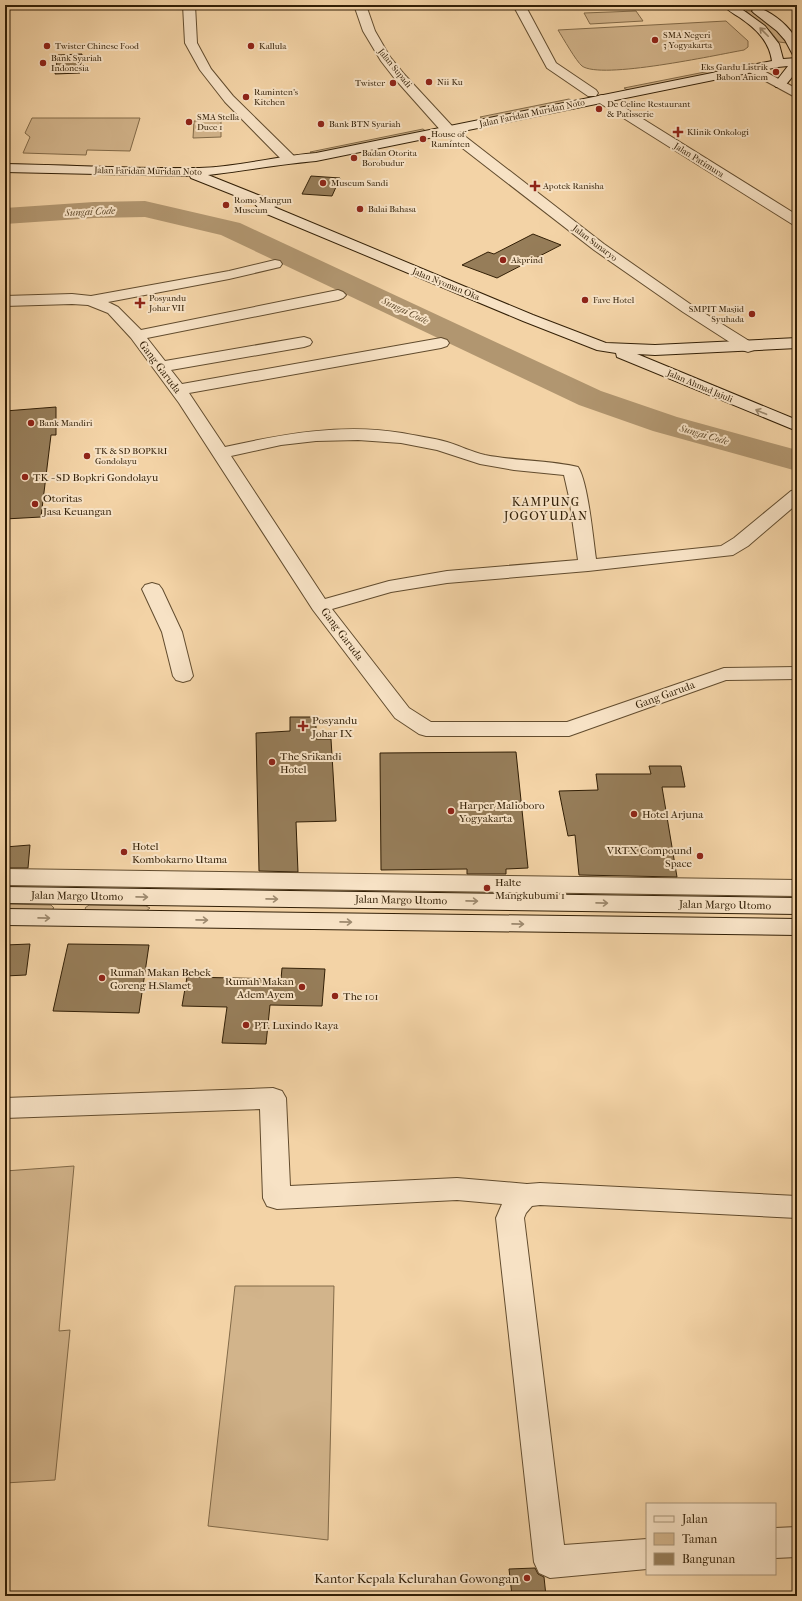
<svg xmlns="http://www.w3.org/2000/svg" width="802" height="1601" font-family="'IM FELL French Canon',serif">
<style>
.green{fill:#d2b48b;stroke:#826a48}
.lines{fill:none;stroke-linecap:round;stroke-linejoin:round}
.river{fill:#b19670;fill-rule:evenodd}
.building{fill:#967d59;stroke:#321f06}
.street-casing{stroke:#624c2e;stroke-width:2}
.secondary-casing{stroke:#321f06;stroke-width:2}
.street{fill:#f7e2c5;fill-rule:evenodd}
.secondary{fill:#f7e2c5;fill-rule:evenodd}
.oneway{stroke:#9e8a6f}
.poi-dot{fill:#8f2418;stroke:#f7e2c5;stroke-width:1.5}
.labels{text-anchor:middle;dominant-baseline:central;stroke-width:4;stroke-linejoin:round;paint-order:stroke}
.far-poi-label{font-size:9px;fill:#321f06;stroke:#f7e2c5;text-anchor:start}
.far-street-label{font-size:9px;fill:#321f06;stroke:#f7e2c5}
.far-water-label{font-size:10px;font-style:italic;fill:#5e492b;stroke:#f7e2c5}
.street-label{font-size:11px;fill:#321f06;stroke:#f7e2c5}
.poi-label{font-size:11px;fill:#321f06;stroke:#f7e2c5;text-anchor:start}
.neighbourhood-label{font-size:12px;letter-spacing:1px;fill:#321f06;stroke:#f7e2c5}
.near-poi-label{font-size:13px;fill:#321f06;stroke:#f7e2c5;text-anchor:end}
</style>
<rect width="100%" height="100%" fill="#f3d3a6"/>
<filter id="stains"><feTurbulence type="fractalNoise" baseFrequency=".005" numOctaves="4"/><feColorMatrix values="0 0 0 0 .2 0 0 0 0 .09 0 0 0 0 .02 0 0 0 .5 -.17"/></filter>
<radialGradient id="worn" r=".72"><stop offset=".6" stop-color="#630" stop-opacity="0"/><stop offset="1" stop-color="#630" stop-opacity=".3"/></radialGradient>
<g class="green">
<path d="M636,11L643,21L590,24L584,13Z"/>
<path d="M746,11C760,8 779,32 787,43L779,42L770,31Z"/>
<path d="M726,21L748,41V47L744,50C716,55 601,80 582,66C576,61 563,38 558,30Z"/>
<path d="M720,69L725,71L629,91L624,88Z"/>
<path d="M569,99L574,102L485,120L480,117Z"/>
<path d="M32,118H140L130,151L87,150L86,155L23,153L30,137L25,133Z"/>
<path d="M221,120V137L193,138L194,121Z"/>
<path d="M423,129L427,132L314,155L310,152Z"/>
<path d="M5,904L51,905L54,908L50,911L5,910Z"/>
<path d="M89,905L146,906L150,908L145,912L87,911L85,908Z"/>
<path d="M74,1166L59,1331L70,1330L55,1480L5,1483V1171Z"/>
<path d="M235,1286H334L328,1540L208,1526Z"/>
</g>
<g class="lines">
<path class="river" d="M145,201L240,223L601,391L677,417L797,450V471L653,431L579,405L221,235L145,217L94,218L5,224V208L94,202Z"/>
</g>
<g class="building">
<path d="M82,54L80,73L55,74L58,55Z"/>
<path d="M311,176L340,178L332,196L302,194Z"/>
<path d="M533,234L561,245L497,278L462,265L488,252L494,254Z"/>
<path d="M56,407V435H51L41,517L5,519V411Z"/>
<path d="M290,717H316V739H331L336,821L296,822L298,872L259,871L256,733L290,731Z"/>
<path d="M516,752L528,868L506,869V874H467V869L381,870L380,753Z"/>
<path d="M649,766H681L685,787H662L677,877L579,875L575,835L568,836L559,791L598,790L596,774H651Z"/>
<path d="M30,845L28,868H5V847Z"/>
<path d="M30,944L26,975L5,976V945Z"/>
<path d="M68,944L149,945L139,1013L53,1011Z"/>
<path d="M282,968L325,969L322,1006L270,1005L266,1044L222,1043L227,1007L182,1006L187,977L281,979Z"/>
<path d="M535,1568L538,1574L544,1577L546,1596H512L509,1569Z"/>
</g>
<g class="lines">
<defs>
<g id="street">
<path d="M183,5H195L197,43L211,69L233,96L294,156L296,159L294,162H284L225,102L200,70L185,43Z"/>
<path d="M354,5H366L375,31L390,57L403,73L453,127L604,244L693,306L754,344L756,347L754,350L748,352L742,350L683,312L594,250L443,133L395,79L381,61L363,31Z"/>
<path d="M513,5H525L556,63L596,90L598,93L596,96H588L547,68Z"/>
<path d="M751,64L797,89V98L747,71L745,68L747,65Z"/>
<path d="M602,95L606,96L797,215V225L792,224L598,102L596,99L598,96Z"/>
<path d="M275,260L280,261L282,264L280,267L229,279L108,302L118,307L141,330L338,290L343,292L346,295L343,298L338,300L147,338L165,361L304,337L310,339L312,342L310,345L304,347L171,370L182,384L441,338L447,340L449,343L447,346L441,348L189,393L225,447C283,434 343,423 402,433C417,436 433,438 447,442C460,446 472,452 485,455C515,461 548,460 578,467C588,482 593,538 596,559L721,546L734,538L791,491L797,490V504L748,546L733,555L588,571L447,583L391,592L332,609L409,708L431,722H567L724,668L797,667V679L726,680L569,736H426L419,734L395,718L313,610L179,403L131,338L108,313L88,305L72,304L5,306V296L72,294L91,296L229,271ZM358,440L401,443L437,450L480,464L514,470L564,475L569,497L578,560L447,571L389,581L325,599L231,456L281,445L316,441Z"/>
<path d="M152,583L159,585L162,589L182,632L193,676L190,680L183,682L176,680L173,676L162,632L142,589L145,585Z"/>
<path d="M5,869L797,880V896L5,885Z"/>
<path d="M273,1088L282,1091L286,1098L290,1186L457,1178L527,1184L540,1183L797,1196V1218L540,1205L532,1206L526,1213L524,1218L564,1545L647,1539V1569L550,1578L539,1573L534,1562L496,1218L502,1204L457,1200L277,1209L267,1206L263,1198L260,1109L5,1118V1098Z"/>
<path d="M797,1527V1557L775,1558V1528Z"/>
</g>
<g id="secondary">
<path d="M723,5H736L765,26L779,44L783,59L797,58V71L784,87H776L774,84L788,66L778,67L316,161C280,164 244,171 208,175L263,197L277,200L279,203L277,206L274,207L533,315L606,343L655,345L797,338V348L655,355L637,354L797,420V431L617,357L616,353L597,350L523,321L262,212L254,203L191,178L190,176L5,172V164C69,165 134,169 199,168C238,167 277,156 316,153L772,61C769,40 755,28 739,17C733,13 727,10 723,5Z"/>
<path d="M758,8C771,11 791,27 796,40C798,44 797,51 797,56L793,55L785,40L777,31L754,13L752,11L754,9Z"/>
<path d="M5,887L797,898V914L5,903Z"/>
<path d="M5,909L797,919V935L5,925Z"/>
</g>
</defs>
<use href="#street" class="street-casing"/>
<use href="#secondary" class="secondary-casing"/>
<use href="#street" class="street"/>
<use href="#secondary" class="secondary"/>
</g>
<defs><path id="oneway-shaft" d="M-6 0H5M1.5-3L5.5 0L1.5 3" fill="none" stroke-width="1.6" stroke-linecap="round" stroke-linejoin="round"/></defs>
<g class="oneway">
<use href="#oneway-shaft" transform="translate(764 32) rotate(-135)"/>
<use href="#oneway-shaft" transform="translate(761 412) rotate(-157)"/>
<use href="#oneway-shaft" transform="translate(142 897) rotate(1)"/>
<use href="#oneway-shaft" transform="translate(272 899) rotate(1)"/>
<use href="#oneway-shaft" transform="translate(472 901) rotate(1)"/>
<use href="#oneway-shaft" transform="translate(602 903) rotate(1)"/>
<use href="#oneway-shaft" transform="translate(44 918) rotate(1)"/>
<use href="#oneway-shaft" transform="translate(202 920) rotate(1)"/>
<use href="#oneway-shaft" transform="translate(346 922) rotate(1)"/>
<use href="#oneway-shaft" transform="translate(518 924) rotate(1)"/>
</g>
<g class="poi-dot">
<circle cx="655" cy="40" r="4"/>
<circle cx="47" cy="46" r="4"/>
<circle cx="251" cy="46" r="4"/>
<circle cx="43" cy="63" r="4"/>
<circle cx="776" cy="72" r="4"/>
<circle cx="429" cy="82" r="4"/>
<circle cx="393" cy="83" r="4"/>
<circle cx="246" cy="97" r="4"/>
<circle cx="599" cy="109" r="4"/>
<circle cx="189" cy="122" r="4"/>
<circle cx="321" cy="124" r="4"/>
<path d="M676 126h4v4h4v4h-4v4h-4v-4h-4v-4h4z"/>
<circle cx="423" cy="139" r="4"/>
<circle cx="354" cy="158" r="4"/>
<circle cx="323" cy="183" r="4"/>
<path d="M533 180h4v4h4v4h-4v4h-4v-4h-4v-4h4z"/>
<circle cx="226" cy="205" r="4"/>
<circle cx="360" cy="209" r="4"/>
<circle cx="503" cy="260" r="4"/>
<circle cx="585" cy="300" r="4"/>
<path d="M138 297h4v4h4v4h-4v4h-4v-4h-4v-4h4z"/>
<circle cx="752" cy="314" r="4"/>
<circle cx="31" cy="423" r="4"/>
<circle cx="87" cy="456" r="4"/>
<circle cx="25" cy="477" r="4"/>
<circle cx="35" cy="504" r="4"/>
<path d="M301 720h4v4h4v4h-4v4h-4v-4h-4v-4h4z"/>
<circle cx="272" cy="762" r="4"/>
<circle cx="451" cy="811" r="4"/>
<circle cx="634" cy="814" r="4"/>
<circle cx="124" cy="852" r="4"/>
<circle cx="700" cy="856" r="4"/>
<circle cx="487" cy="888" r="4"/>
<circle cx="102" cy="978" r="4"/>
<circle cx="302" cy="987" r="4"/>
<circle cx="335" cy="996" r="4"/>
<circle cx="246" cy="1025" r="4"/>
<circle cx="527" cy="1578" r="4"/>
</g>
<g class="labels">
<g class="far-poi-label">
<text x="663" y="35">SMA Negeri<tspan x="663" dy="10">3 Yogyakarta</tspan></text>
<text x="55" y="46">Twister Chinese Food</text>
<text x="259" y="46">Kallula</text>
<text x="51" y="58">Bank Syariah<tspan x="51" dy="10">Indonesia</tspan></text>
<text x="768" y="67" text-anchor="end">Eks Gardu Listrik<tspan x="768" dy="10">- Babon Aniem</tspan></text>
<text x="437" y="82">Nii-Ku</text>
<text x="385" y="83" text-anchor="end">Twister</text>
<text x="254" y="92">Raminten’s<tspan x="254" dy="10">Kitchen</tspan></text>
<text x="607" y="104">De Celine Restaurant<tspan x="607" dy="10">&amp; Patisserie</tspan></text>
<text x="197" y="117">SMA Stella<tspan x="197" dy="10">Duce 1</tspan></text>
<text x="329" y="124">Bank BTN Syariah</text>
<text x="687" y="132">Klinik Onkologi</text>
<text x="431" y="134">House of<tspan x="431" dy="10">Raminten</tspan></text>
<text x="362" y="153">Badan Otorita<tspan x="362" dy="10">Borobudur</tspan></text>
<text x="331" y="183">Museum Sandi</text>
<text x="543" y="186">Apotek Ranisha</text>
<text x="234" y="200">Romo Mangun<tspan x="234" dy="10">Museum</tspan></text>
<text x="368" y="209">Balai Bahasa</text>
<text x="511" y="260">Akprind</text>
<text x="149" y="298">Posyandu<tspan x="149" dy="10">Johar VII</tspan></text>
<text x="593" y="300">Fave Hotel</text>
<text x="744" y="309" text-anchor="end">SMPIT Masjid<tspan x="744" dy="10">Syuhada</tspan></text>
<text x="39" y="423">Bank Mandiri</text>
<text x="95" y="451">TK &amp; SD BOPKRI<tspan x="95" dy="10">Gondolayu</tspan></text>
</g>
<g class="far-street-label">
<text transform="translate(395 68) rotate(51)">Jalan Supadi</text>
<text transform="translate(532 113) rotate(-12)">Jalan Faridan Muridan Noto</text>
<text transform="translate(699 160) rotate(32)">Jalan Patimura</text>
<text transform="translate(148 171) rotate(1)">Jalan Faridan Muridan Noto</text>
<text transform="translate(595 243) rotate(37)">Jalan Sunaryo</text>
<text transform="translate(446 284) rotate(22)">Jalan Nyoman Oka</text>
<text transform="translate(700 386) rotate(23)">Jalan Ahmad Jajuli</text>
</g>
<g class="far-water-label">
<text transform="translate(90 212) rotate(-3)">Sungai Code</text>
<text transform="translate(405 311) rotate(25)">Sungai Code</text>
<text transform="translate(704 435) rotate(16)">Sungai Code</text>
</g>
<g class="street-label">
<text transform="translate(160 367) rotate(53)">Gang Garuda</text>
<text transform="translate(342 634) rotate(53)">Gang Garuda</text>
<text transform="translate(665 695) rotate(-20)">Gang Garuda</text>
<text transform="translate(77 896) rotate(1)">Jalan Margo Utomo</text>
<text transform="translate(401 900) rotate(1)">Jalan Margo Utomo</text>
<text transform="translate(725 905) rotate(1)">Jalan Margo Utomo</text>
</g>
<g class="poi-label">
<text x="33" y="477">TK - SD Bopkri Gondolayu</text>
<text x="43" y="498">Otoritas<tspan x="43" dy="13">Jasa Keuangan</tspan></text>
<text x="312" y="720">Posyandu<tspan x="312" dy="13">Johar IX</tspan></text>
<text x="280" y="756">The Srikandi<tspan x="280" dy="13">Hotel</tspan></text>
<text x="459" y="805">Harper Malioboro<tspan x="459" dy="13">Yogyakarta</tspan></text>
<text x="642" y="814">Hotel Arjuna</text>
<text x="132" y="846">Hotel<tspan x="132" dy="13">Kombokarno Utama</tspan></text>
<text x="692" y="850" text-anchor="end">VRTX Compound<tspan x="692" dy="13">Space</tspan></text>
<text x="495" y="882">Halte<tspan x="495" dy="13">Mangkubumi 1</tspan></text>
<text x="110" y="972">Rumah Makan Bebek<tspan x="110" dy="13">Goreng H.Slamet</tspan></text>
<text x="294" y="981" text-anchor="end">Rumah Makan<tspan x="294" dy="13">Adem Ayem</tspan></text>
<text x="343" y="996">The 101</text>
<text x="254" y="1025">PT. Luxindo Raya</text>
</g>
<g class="neighbourhood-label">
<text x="546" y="502">KAMPUNG<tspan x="546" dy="14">JOGOYUDAN</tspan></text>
</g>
<g class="near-poi-label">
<text x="519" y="1578">Kantor Kepala Kelurahan Gowongan</text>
</g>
</g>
<rect width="802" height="1601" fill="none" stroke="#f3d3a6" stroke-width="20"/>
<rect x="6" y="6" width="790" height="1589" fill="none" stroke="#321f06" stroke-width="2"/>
<rect x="10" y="10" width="782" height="1581" fill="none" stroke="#321f06"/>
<rect x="646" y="1503" width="130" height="72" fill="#f7e2c5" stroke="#a89479"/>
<rect x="654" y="1516" width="20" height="6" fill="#f7e2c5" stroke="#a89479"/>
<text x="682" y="1523" font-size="12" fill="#321f06">Jalan</text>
<rect x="654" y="1533" width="20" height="12" fill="#d2b48b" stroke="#a89479"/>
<text x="682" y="1543" font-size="12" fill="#321f06">Taman</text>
<rect x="654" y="1553" width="20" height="12" fill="#967d59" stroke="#a89479"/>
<text x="682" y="1563" font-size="12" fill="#321f06">Bangunan</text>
<rect width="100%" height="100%" filter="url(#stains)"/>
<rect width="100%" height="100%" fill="url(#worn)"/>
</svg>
